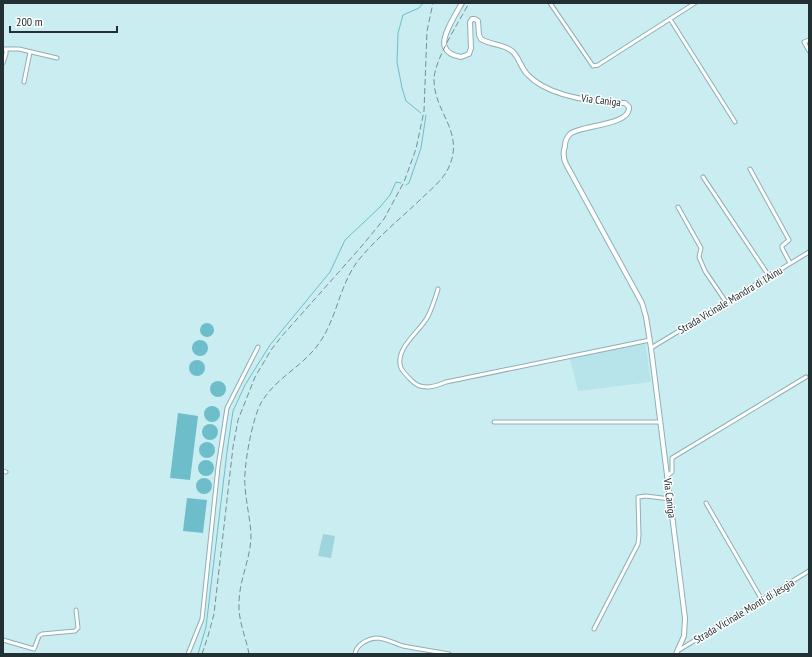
<svg xmlns="http://www.w3.org/2000/svg" width="812" height="657" font-family="'PT Sans Narrow',sans-serif">
<style>
.built{fill:#b7e3ea}
.green{fill:#9fd4dc}
.water{fill:#6dbeca}
.lines{fill:none;stroke-linecap:round;stroke-linejoin:round}
.stream{stroke:#6dbeca;stroke-width:1}
.minor-casing{stroke:#8eafb4;stroke-width:5}
.tertiary-casing{stroke:#8eafb4;stroke-width:6}
.minor{stroke:#fff;stroke-width:3}
.tertiary{stroke:#fff;stroke-width:4}
.rail{stroke:#768e92;stroke-width:1;stroke-dasharray:6 3;stroke-linecap:butt}
.labels{text-anchor:middle;dominant-baseline:central;stroke-width:3;stroke-linejoin:round;paint-order:stroke}
.street-label{font-size:11px;fill:#233033;stroke:#fff}
</style>
<rect width="100%" height="100%" fill="#caedf2"/>
<path class="built" d="M645,340L651,382L578,391L570,359Z"/>
<path class="green" d="M323,534L335,536L331,558L318,556Z"/>
<g class="water">
<circle cx="207" cy="330" r="7"/>
<circle cx="200" cy="348" r="8"/>
<circle cx="197" cy="368" r="8"/>
<circle cx="218" cy="389" r="8"/>
<circle cx="212" cy="414" r="8"/>
<path d="M178,413L198,416L190,480L170,478Z"/>
<circle cx="210" cy="432" r="8"/>
<circle cx="207" cy="450" r="8"/>
<circle cx="206" cy="468" r="8"/>
<circle cx="204" cy="486" r="8"/>
<path d="M187,498L207,500L203,533L183,531Z"/>
</g>
<g class="lines">
<g class="stream">
<path d="M421,113L406,101L402,88L397,62L398,33L403,15L419,8L423,3"/>
<path d="M406,185L409,183L421,148L426,115"/>
<path d="M198,654L206,627L227,452L233,411L245,385L270,345L330,272L345,240L380,207L390,195L396,182L401,183"/>
</g>
<defs>
<g id="minor">
<path d="M550,3L593,66L598,65L695,3"/>
<path d="M670,19L735,122"/>
<path d="M809,40L804,42L809,51"/>
<path d="M3,49H19L57,58"/>
<path d="M3,63L6,54V50"/>
<path d="M24,82L30,52"/>
<path d="M750,169L789,240L782,246V248L790,263"/>
<path d="M703,177L769,276"/>
<path d="M678,207L701,248L699,257L705,271L726,302"/>
<path d="M438,289C435,299 432,309 427,318C419,332 394,349 401,368C403,372 408,377 411,380C421,391 434,387 446,382L650,340"/>
<path d="M651,348L809,252"/>
<path d="M494,422H660"/>
<path d="M3,471L6,472"/>
<path d="M667,476L672,472V458L806,377"/>
<path d="M706,503L762,600"/>
<path d="M594,629L638,544L639,535L638,497L646,496L670,499"/>
<path d="M3,640L34,649L39,636L42,634L75,631L78,628L76,610"/>
<path d="M679,650L809,571"/>
<path d="M188,654L202,619L218,467L227,408L258,347"/>
<path d="M355,654C356,645 367,639 376,638C385,638 394,643 403,646C418,649 434,651 449,654"/>
</g>
<path id="tertiary" d="M462,3C457,12 440,38 445,47C447,53 455,56 461,57L469,54L471,48L470,22L472,19H475L478,21L479,35L481,39C490,45 504,44 512,51C519,57 521,68 527,74C548,97 595,102 625,103L629,107C631,126 579,125 570,134C567,137 565,142 565,146C563,152 563,158 566,164L642,303L646,317L651,348L685,618L684,636L676,654"/>
</defs>
<use href="#minor" class="minor-casing"/>
<use href="#tertiary" class="tertiary-casing"/>
<use href="#minor" class="minor"/>
<use href="#tertiary" class="tertiary"/>
<g class="rail">
<path d="M202,654L208,636L214,614L233,447L238,420L255,377L271,350L282,336L361,247L384,219L404,182L416,149L424,111L427,31L433,3"/>
<path d="M249,654C246,637 238,621 239,603C239,581 250,560 251,538C251,521 246,504 245,486C243,469 252,419 261,403C275,378 304,366 320,342C338,316 340,280 362,256C380,235 401,218 421,199C430,190 442,181 448,169C466,132 434,113 434,80C434,60 459,22 469,3"/>
</g>
</g>
<g class="labels">
<g class="street-label">
<text transform="translate(601 100) rotate(7)">Via Caniga</text>
<text transform="translate(730 300) rotate(-31)">Strada Vicinale Mandra di l'Ainu</text>
<text transform="translate(670 498) rotate(83)">Via Caniga</text>
<text transform="translate(744 611) rotate(-31)">Strada Vicinale Monti di Jesgia</text>
</g>
</g>
<rect width="812" height="657" fill="none" stroke="#233033" stroke-width="8"/>
<path d="M10 26v6h107v-6" fill="none" stroke="#233033" stroke-width="2"/>
<text x="16" y="26" font-size="12" fill="#233033" stroke="#ffffff" stroke-width="3" paint-order="stroke">200 m</text>
</svg>
